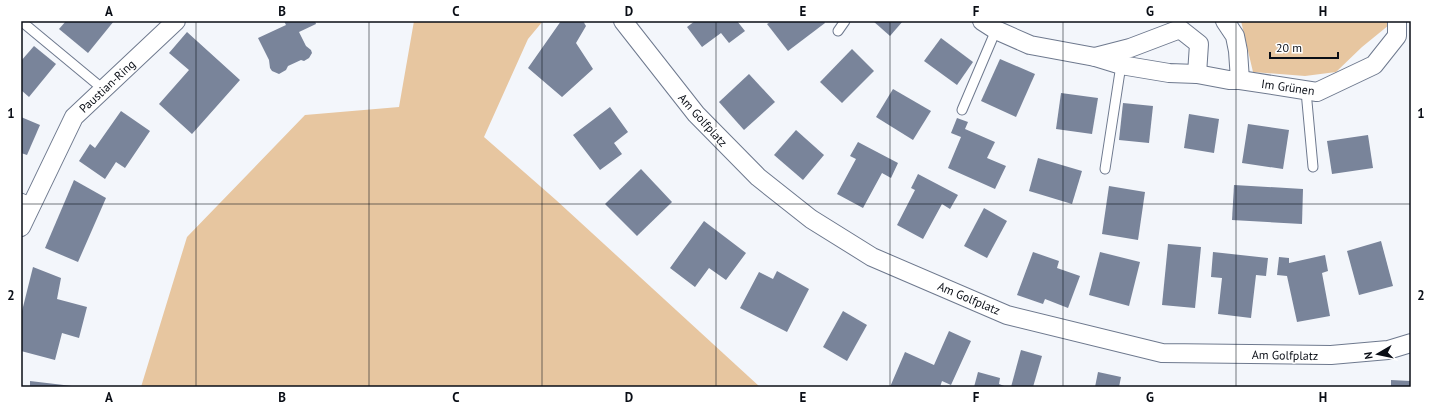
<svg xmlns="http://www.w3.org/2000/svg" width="1432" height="408" font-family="'PT Sans',sans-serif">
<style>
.green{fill:#e7c6a0}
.building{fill:#79849a}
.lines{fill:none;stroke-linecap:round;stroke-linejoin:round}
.service-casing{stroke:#6e798e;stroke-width:11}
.minor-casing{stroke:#6e798e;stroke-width:20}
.service{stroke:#fff;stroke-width:9}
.minor{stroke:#fff;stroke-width:18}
.grid{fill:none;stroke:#0a0e16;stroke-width:1;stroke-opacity:0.55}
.labels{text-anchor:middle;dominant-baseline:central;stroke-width:3;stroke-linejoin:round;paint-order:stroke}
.street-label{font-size:12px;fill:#0a0e16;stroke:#fff}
.neatline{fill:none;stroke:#0a0e16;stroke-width:1.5}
.grid-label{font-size:13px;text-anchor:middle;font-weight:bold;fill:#0a0e16}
</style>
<rect width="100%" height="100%" fill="#f3f6fb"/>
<g class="green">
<path d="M414,21H543L528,39L484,137L556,200L760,387H141L187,237L305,115L399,107Z"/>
<path d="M1241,21H1388L1389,25L1362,47L1336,72L1305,76L1253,72Z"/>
</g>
<g class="building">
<path d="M66,21H114L88,53L59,29Z"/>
<path d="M284,21H315L316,24L299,32L306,46L311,50L312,53L309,58L304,61L301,60L288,66L286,70L279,74L272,71L270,68L269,60L258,38L286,25Z"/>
<path d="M561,21H583L586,26L576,43L593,69L562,97L528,68Z"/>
<path d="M695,21H737L745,31L729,43L721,33L702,47L687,27Z"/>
<path d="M772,21H824L825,23L788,51L767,24Z"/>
<path d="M873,21H903L890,36Z"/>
<path d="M187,32L240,80L192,134L159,104L189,70L169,53Z"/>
<path d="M941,38L973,62L957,85L924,61Z"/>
<path d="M34,46L56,64L29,97L21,90V61Z"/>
<path d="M852,49L874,71L842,103L820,82Z"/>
<path d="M1000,59L1035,74L1016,117L981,101Z"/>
<path d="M749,74L775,102L744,130L719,102Z"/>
<path d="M893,89L931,111L913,140L876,117Z"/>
<path d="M1061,93L1098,98L1092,134L1056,129Z"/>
<path d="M1123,103L1153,106L1149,143L1119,140Z"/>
<path d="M610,107L628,132L614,143L622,154L600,170L573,135Z"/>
<path d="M121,111L150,131L125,168L116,162L105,179L79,161L90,144L95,148Z"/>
<path d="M1189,114L1219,119L1214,153L1184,148Z"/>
<path d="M21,117L40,125L27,155L21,153Z"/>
<path d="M957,118L968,122L965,129L995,142L987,158L1006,166L995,189L948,168L961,137L951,133Z"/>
<path d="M1248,124L1289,130L1283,169L1242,163Z"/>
<path d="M796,130L824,155L803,180L774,155Z"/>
<path d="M1368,135L1373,168L1332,174L1327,141Z"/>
<path d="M858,142L898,163L891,178L882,173L863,208L837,194L856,159L850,156Z"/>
<path d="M1038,158L1082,171L1072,204L1029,191Z"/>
<path d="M641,169L672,202L637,236L605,204Z"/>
<path d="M918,174L958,195L950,209L942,204L923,239L897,225L915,190L911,188Z"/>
<path d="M74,180L106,198L78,262L45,248Z"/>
<path d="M1234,185L1303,189L1302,224L1232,220Z"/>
<path d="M1109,186L1145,192L1138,240L1102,234Z"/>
<path d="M984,208L1007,221L987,258L964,246Z"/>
<path d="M704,221L746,253L726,280L709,268L695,287L670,268Z"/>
<path d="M1381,241L1393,286L1359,295L1347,251Z"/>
<path d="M1168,244L1201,247L1195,308L1162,305Z"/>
<path d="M1033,252L1059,261L1057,268L1080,276L1068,308L1045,299L1043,304L1017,295Z"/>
<path d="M1100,252L1140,262L1129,306L1089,295Z"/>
<path d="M1213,252L1268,258L1266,276L1256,275L1251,318L1218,314L1222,278L1211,277Z"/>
<path d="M1325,255L1328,271L1322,273L1330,316L1297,322L1287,276L1277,275L1279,257L1289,258V263Z"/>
<path d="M33,267L61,278L57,299L87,307L79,338L62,333L55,360L21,351V315Z"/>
<path d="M777,271L809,289L787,332L740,308L759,272L773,279Z"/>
<path d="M843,311L867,325L847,361L823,347Z"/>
<path d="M949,331L971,341L951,385L942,381L940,387H890L905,352L934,365Z"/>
<path d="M1021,350L1042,356L1033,387H1011Z"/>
<path d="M978,372L1000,378L999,384L1007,387H974Z"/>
<path d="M1098,372L1121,377L1119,387H1095Z"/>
<path d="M1391,380L1411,381V387H1391Z"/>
<path d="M30,381L72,386V387H30Z"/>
</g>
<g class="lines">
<defs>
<g id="service">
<path d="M21,21L103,89"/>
<path d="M838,31L845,21"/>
<path d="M1306,91L1313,167"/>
<path d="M962,110L996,30"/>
<path d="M1105,169L1121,65"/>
<path d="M21,198L33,203"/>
</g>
<g id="minor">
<path d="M623,21L696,114L758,177L811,219L872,257L1007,315L1162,353L1331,355L1388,350L1411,343"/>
<path d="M982,21L996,30L1030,45L1095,57L1121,65L1169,73L1197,74L1229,80H1240L1317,92L1374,65L1397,36V21"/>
<path d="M1225,21L1235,36L1238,51L1240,80"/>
<path d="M1095,57L1130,48L1180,29L1199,44L1197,74"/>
<path d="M21,227L74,117L176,21"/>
</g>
</defs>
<use href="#service" class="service-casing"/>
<use href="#minor" class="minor-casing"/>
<use href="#service" class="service"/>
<use href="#minor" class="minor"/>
</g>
<path class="grid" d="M196,21V387M369,21V387M542,21V387M716,21V387M890,21V387M1063,21V387M1236,21V387M21,204H1411"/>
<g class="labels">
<g class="street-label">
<text transform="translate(107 86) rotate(-43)">Paustian-Ring</text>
<text transform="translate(1288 87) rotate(8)">Im Grünen</text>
<text transform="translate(703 120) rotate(48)">Am Golfplatz</text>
<text transform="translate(969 298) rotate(23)">Am Golfplatz</text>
<text transform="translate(1285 355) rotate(1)">Am Golfplatz</text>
</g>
</g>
<rect width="1432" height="408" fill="none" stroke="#ffffff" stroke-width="44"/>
<g transform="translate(1378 354) rotate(261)" stroke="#ffffff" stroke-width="3" paint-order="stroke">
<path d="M0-3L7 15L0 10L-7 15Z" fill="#0a0e16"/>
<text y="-6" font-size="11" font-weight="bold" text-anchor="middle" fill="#0a0e16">N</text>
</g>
<path d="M1270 52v6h68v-6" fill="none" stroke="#0a0e16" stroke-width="2"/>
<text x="1276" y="52" font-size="12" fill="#0a0e16" stroke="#ffffff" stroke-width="3" paint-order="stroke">20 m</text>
<rect x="22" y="22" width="1388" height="364" class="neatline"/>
<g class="grid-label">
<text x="109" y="16">A</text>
<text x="282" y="16">B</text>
<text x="456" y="16">C</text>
<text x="629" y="16">D</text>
<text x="803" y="16">E</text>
<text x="976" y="16">F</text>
<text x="1150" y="16">G</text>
<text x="1323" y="16">H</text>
<text x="11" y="118">1</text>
<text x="1421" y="118">1</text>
<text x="11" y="300">2</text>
<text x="1421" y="300">2</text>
<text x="109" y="402">A</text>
<text x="282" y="402">B</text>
<text x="456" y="402">C</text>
<text x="629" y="402">D</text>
<text x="803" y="402">E</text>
<text x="976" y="402">F</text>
<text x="1150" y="402">G</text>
<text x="1323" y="402">H</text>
</g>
</svg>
